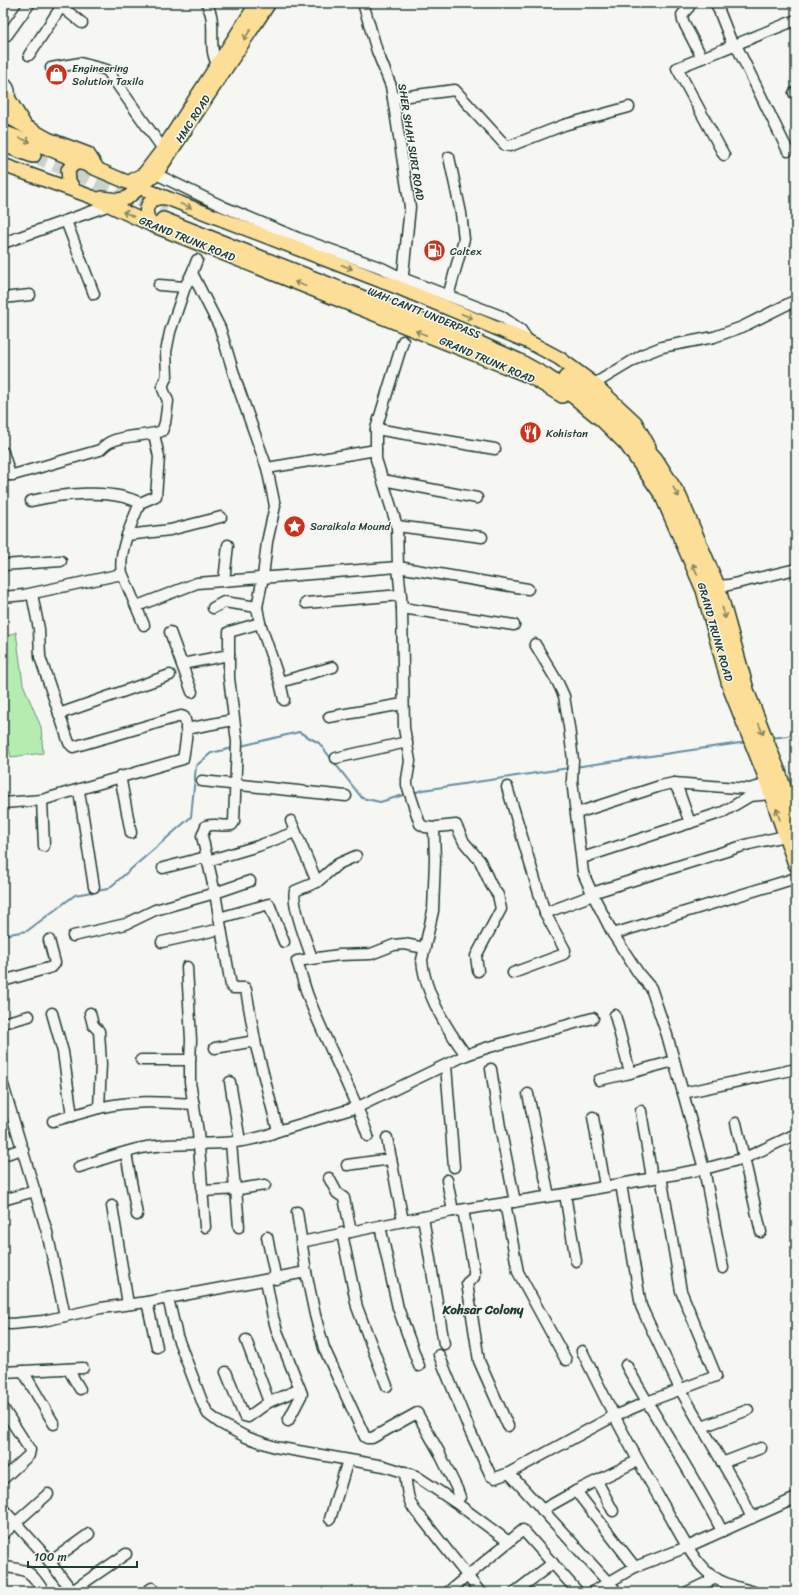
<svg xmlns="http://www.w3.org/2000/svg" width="799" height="1595" font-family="Sriracha,sans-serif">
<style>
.green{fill:#b5edb1;stroke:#6a9572}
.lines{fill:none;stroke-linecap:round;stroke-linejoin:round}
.stream{stroke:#628da2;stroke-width:2}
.minor-tunnel{stroke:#cbd1cc;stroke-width:10;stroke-dasharray:10 5;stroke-linecap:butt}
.highway-tunnel{stroke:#cbd1cc;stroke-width:15;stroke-dasharray:15 8;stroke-linecap:butt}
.minor-casing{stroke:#1f3d34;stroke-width:13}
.major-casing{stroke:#1f3d34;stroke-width:16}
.highway-casing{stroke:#1f3d34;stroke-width:18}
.minor{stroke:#f6f6f2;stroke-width:10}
.major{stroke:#fcde96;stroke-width:13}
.highway{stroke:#fcde96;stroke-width:15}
.oneway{stroke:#828560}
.labels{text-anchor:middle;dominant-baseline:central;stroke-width:3;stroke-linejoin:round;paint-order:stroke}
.poi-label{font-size:11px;fill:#1f3d34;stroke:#f6f6f2;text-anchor:start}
.street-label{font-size:11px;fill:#1f3d34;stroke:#f6f6f2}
.quarter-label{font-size:13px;font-weight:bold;fill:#1f3d34;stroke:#f6f6f2}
</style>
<rect width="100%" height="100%" fill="#f6f6f2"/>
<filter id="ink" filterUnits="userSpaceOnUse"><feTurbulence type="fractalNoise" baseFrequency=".025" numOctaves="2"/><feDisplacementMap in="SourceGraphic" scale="8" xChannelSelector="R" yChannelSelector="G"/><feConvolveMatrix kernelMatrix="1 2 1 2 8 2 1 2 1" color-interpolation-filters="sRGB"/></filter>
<g filter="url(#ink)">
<path class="green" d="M16,632L23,684L41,727L43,753L11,757L3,721V638Z"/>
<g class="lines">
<g class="stream">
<path d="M771,738L788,736L796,730"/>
<path d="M241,746L299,732L319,743L362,798L380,802L407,794"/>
<path d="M575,767L747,742"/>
<path d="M413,793L423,790L569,768"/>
<path d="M3,935L27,931L75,895L108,889L191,817L196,766L211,753L233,748"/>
</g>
<path class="minor-tunnel" d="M778,772H796"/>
<path class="highway-tunnel" d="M33,155L166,211"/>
<defs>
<g id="minor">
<path d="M57,3L82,23"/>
<path d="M207,3C208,7 210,11 211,15C215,31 207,56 221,68"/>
<path d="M363,3L377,51L391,86L410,207L402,284"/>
<path d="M716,3L733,46"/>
<path d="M689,7L682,15L683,21L702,58"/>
<path d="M3,33L7,35L30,3"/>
<path d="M736,45L788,151"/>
<path d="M29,55L61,7"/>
<path d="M51,68L80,63L107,70L163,149"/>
<path d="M3,82C9,86 11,92 9,99L3,102"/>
<path d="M794,93L796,92"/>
<path d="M393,98L455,90L505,145L510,146L564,125L629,107"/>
<path d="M724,155L677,68L796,20"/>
<path d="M156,174L224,207L298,238L382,268L402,278L501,316L521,330L529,342"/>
<path d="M66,221L94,294"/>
<path d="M3,243L110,205"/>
<path d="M197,260L192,273L220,328L237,384L267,468L275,506L267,542L263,577L257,607L260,623L280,682L284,700"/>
<path d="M159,285L185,287"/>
<path d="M448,296L464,239L461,213L449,157"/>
<path d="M3,298L30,295"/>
<path d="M403,341L376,429V459L397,526L398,567L402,608L514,625"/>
<path d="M594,384L644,354L662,347L714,337L742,327L796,300"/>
<path d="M376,429L495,449"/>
<path d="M3,452L10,475"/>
<path d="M267,468L376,450"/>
<path d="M3,475H13L100,450C103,447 106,444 110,442C125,434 146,437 162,431L165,423L168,401L163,389V384L167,376L166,352L170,332L185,287L192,273"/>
<path d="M383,480L477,498"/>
<path d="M31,501C60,494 113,488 140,503"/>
<path d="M397,526L482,537"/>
<path d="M127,535L170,530L221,517"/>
<path d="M3,565L61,561"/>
<path d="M224,581L228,545"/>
<path d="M717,586L729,585L796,569"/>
<path d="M3,597L24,595L122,574"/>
<path d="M306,603L401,595"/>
<path d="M137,606L197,583L398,567L528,589"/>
<path d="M213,608L224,602L257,607"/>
<path d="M402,608L404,728L410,761L407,779V785L420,824L425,827L435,828"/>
<path d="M260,623L229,632V678L237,742L234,822L232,825C224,827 215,823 206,826L202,836L215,893L231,986L233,988H245L246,990L256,1046L278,1131"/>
<path d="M144,625L122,573C118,552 132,522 140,503L156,496L159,457L154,434"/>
<path d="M170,632L192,692"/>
<path d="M535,644L558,683L564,696L569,727L573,760L572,780L583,873L592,893L613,934L639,974L651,988L667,1035L704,1169L723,1268"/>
<path d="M182,664L229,655"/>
<path d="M280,682L333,667"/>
<path d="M59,714L170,675"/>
<path d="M329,717L403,704"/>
<path d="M186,729L233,720"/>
<path d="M336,758L407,742"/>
<path d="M120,776L131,833"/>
<path d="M202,781L346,796"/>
<path d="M674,783L679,792L690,823"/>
<path d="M507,787L545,913L565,950L564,954L513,973"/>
<path d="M79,791L94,887"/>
<path d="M42,800L44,846"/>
<path d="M3,803L42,800L183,759C185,746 189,729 184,717L181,716L73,747L69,743L40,657L39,629L32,594"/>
<path d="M577,813L660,786L674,783L749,789L768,784"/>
<path d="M291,821L317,882"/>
<path d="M582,858L723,812L750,796L771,794"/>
<path d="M207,861L258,846L295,832"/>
<path d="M163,868L206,857"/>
<path d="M592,893L749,844L785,836"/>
<path d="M545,913L593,895"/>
<path d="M219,918L269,904L284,942"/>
<path d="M613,934L796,878"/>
<path d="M73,936L126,924L155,910L215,893L250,881"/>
<path d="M162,942L221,929"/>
<path d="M312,958C307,944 291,902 295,891L317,882L338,864L356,856"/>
<path d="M187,967L191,1040L190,1062V1082L198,1132L205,1227"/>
<path d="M3,981L52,967L55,963L49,940"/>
<path d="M52,1013L63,1052L72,1116"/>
<path d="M90,1013L93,1025L99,1031L101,1064L99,1108C130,1100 162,1102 194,1104"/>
<path d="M615,1015L630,1073"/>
<path d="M3,1023L29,1016"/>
<path d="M215,1048L255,1041"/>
<path d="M466,1055C446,1028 425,994 422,960L433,911L435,860L434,830L435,828L437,827L456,825L464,842L480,861L491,885L498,895L501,909L476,956L478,971"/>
<path d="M141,1060H190"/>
<path d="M446,1065L454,1167"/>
<path d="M491,1069L500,1127L515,1202"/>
<path d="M599,1080L630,1073L674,1061"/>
<path d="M230,1082L240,1141"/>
<path d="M3,1085L47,1232L65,1316"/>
<path d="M683,1093L796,1069"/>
<path d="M528,1094L549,1196"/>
<path d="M641,1111L652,1178"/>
<path d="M593,1117L605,1186"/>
<path d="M53,1121L99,1108"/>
<path d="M736,1123L761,1232"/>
<path d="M368,1136C352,1088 326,1044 308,996C304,985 301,973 297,961L339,955L371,954L394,945L404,944L425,948"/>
<path d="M387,1138L403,1221"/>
<path d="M231,1143L235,1189"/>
<path d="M126,1153L137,1215"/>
<path d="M3,1155L23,1149"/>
<path d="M347,1165L391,1159"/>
<path d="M79,1167C101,1160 124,1151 147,1147C191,1140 235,1150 278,1131L358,1107L466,1055L486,1048L593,1018"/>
<path d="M329,1178L337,1193L344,1198L351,1232"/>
<path d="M447,1180L453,1211"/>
<path d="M621,1184L641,1306L645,1315L680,1389L741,1495L752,1518"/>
<path d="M236,1189L239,1227"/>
<path d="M202,1191L239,1189L265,1185"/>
<path d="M565,1194L576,1261"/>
<path d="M3,1200L35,1191"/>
<path d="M505,1203L518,1272L566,1360"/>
<path d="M112,1206L128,1304"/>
<path d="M463,1210L474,1270V1277L467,1283L479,1361L508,1426"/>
<path d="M297,1212L306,1272L315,1315L324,1348L365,1437L367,1438H372L417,1413L439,1452L457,1489L460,1497L455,1502"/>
<path d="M423,1217L444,1344"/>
<path d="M380,1226L398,1308L419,1366"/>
<path d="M342,1233L357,1307L387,1386"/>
<path d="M267,1237L276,1279"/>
<path d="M301,1242L453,1211L565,1194L704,1169L745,1158L796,1134"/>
<path d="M266,1280L273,1317L277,1331L302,1394L288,1421"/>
<path d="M168,1298L177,1336L203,1404L208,1414L220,1423L246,1437L275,1447L384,1466L416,1476L455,1502L509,1542"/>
<path d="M147,1302L157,1347"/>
<path d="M3,1323L11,1324L43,1321L101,1308L147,1302L306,1272"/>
<path d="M246,1340L269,1402"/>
<path d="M582,1351C608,1405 636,1459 667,1511C678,1530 690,1555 705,1570C718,1583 737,1587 754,1592"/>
<path d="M439,1355L470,1431L491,1476L495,1478L509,1473"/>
<path d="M626,1365C657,1421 693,1474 722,1531"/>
<path d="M68,1369L80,1389"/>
<path d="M23,1371L54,1424"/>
<path d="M3,1372L83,1368"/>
<path d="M226,1372L244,1416L248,1417L269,1402L300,1389"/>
<path d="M3,1408L30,1450L29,1455L3,1479"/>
<path d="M702,1427L748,1410"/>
<path d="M722,1463L761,1448"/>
<path d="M405,1472C407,1490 407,1505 421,1517L480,1592"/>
<path d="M597,1481L613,1511"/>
<path d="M576,1491L635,1567"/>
<path d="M3,1509L42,1552L73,1592"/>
<path d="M542,1510L576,1491L637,1461"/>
<path d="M330,1519L348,1460"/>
<path d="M3,1534L48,1494"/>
<path d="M50,1562L89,1534"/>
<path d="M3,1567C28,1569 31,1571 44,1592"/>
<path d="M72,1591L126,1554"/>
<path d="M146,1592L152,1588"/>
<path d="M448,1592L523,1530L578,1592"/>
<path d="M515,1592L553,1563"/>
<path d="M592,1592L635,1567L687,1547L796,1498"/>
<path d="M617,1592L509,1473L614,1416L647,1402L716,1376L681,1291L661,1176"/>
<path d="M687,1592L716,1578"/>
</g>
<g id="major">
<path d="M9,99L24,124"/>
<path d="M3,114L48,139L88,154L97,168"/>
<path d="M3,132L47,148L141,188L402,289L529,342L559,358L594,384L635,422L649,447"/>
<path d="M3,165L92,197L152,225L529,376L562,396"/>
<path d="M133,180L144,174L163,149L257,3"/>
<path d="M74,190L69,181L68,170L75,163H85"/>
<path d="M102,198L118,200L127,198L156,174L269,3"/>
<path d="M152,225C141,211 147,196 166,198"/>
</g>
<g id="highway">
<path d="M3,144L33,155"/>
<path d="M163,220L484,346L518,361L545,376L574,396L603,420L627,444L662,494L704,590L731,689L765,774L796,864"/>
<path d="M566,378L601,403L617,417L655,459L679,497L717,586L747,693L778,772L796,826"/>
</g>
</defs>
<use href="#minor" class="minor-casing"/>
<use href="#major" class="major-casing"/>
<use href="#highway" class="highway-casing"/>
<use href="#minor" class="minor"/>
<use href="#major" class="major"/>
<use href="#highway" class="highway"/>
</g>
<defs><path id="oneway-shaft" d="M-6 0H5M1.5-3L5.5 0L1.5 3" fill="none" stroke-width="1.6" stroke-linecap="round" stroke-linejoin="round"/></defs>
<g class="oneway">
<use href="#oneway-shaft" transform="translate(247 35) rotate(124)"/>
<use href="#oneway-shaft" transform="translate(25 140) rotate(20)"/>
<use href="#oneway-shaft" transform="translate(186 206) rotate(21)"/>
<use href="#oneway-shaft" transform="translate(128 214) rotate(-155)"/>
<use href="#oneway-shaft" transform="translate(347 267) rotate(21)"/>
<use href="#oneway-shaft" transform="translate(300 284) rotate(-158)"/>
<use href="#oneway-shaft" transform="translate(467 316) rotate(23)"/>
<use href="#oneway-shaft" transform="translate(421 333) rotate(-158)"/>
<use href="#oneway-shaft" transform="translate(676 492) rotate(60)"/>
<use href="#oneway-shaft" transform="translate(695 569) rotate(-113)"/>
<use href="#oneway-shaft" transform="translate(724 613) rotate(74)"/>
<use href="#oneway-shaft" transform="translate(761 729) rotate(68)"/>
<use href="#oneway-shaft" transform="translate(778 814) rotate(-108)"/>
</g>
</g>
<defs>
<symbol id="shop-disc" viewBox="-11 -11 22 22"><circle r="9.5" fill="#c8321e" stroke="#f6f6f2"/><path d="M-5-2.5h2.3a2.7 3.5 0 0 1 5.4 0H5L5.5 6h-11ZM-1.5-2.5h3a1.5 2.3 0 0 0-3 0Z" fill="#fff"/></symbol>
<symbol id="fuel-disc" viewBox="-11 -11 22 22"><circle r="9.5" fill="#c8321e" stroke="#f6f6f2"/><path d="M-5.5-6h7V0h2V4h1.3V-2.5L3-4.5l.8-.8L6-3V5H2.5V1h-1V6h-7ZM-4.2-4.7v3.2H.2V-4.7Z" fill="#fff"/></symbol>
<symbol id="restaurant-disc" viewBox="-11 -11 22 22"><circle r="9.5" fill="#c8321e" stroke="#f6f6f2"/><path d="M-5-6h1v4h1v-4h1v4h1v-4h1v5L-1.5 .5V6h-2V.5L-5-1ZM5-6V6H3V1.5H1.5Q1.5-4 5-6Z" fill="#fff"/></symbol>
<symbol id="sight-disc" viewBox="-11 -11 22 22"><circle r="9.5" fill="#c8321e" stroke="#f6f6f2"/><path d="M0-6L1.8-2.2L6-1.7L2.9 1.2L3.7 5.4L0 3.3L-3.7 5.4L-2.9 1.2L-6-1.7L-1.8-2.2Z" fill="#fff"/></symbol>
</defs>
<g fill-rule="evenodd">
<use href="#shop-disc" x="44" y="62" width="25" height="25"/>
<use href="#fuel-disc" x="422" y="238" width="25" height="25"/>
<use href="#restaurant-disc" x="518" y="420" width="25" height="25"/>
<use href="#sight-disc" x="282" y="514" width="25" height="25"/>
</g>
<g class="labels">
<g class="poi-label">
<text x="72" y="68">Engineering<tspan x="72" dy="13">Solution Taxila</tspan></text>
<text x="450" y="251">Caltex</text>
<text x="546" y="433">Kohistan</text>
<text x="310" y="526">Saraikala Mound</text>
</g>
<g class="street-label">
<text transform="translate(193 119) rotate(-57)">HMC ROAD</text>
<text transform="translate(411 142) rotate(81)">SHER SHAH SURI ROAD</text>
<text transform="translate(187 239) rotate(22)">GRAND TRUNK ROAD</text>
<text transform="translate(424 313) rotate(22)">WAH CANTT UNDERPASS</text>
<text transform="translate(487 360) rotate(23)">GRAND TRUNK ROAD</text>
<text transform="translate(715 632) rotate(74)">GRAND TRUNK ROAD</text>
</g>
<g class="quarter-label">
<text x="483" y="1309">Kohsar Colony</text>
</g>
</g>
<rect width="799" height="1595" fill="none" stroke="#f6f6f2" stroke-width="16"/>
<rect x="8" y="8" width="783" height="1579" fill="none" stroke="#1f3d34" stroke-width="1.5" filter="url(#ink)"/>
<path d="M28 1561v6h109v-6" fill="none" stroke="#1f3d34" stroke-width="2"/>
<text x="34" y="1561" font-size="12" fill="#1f3d34" stroke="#f6f6f2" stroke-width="3" paint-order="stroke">100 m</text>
</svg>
